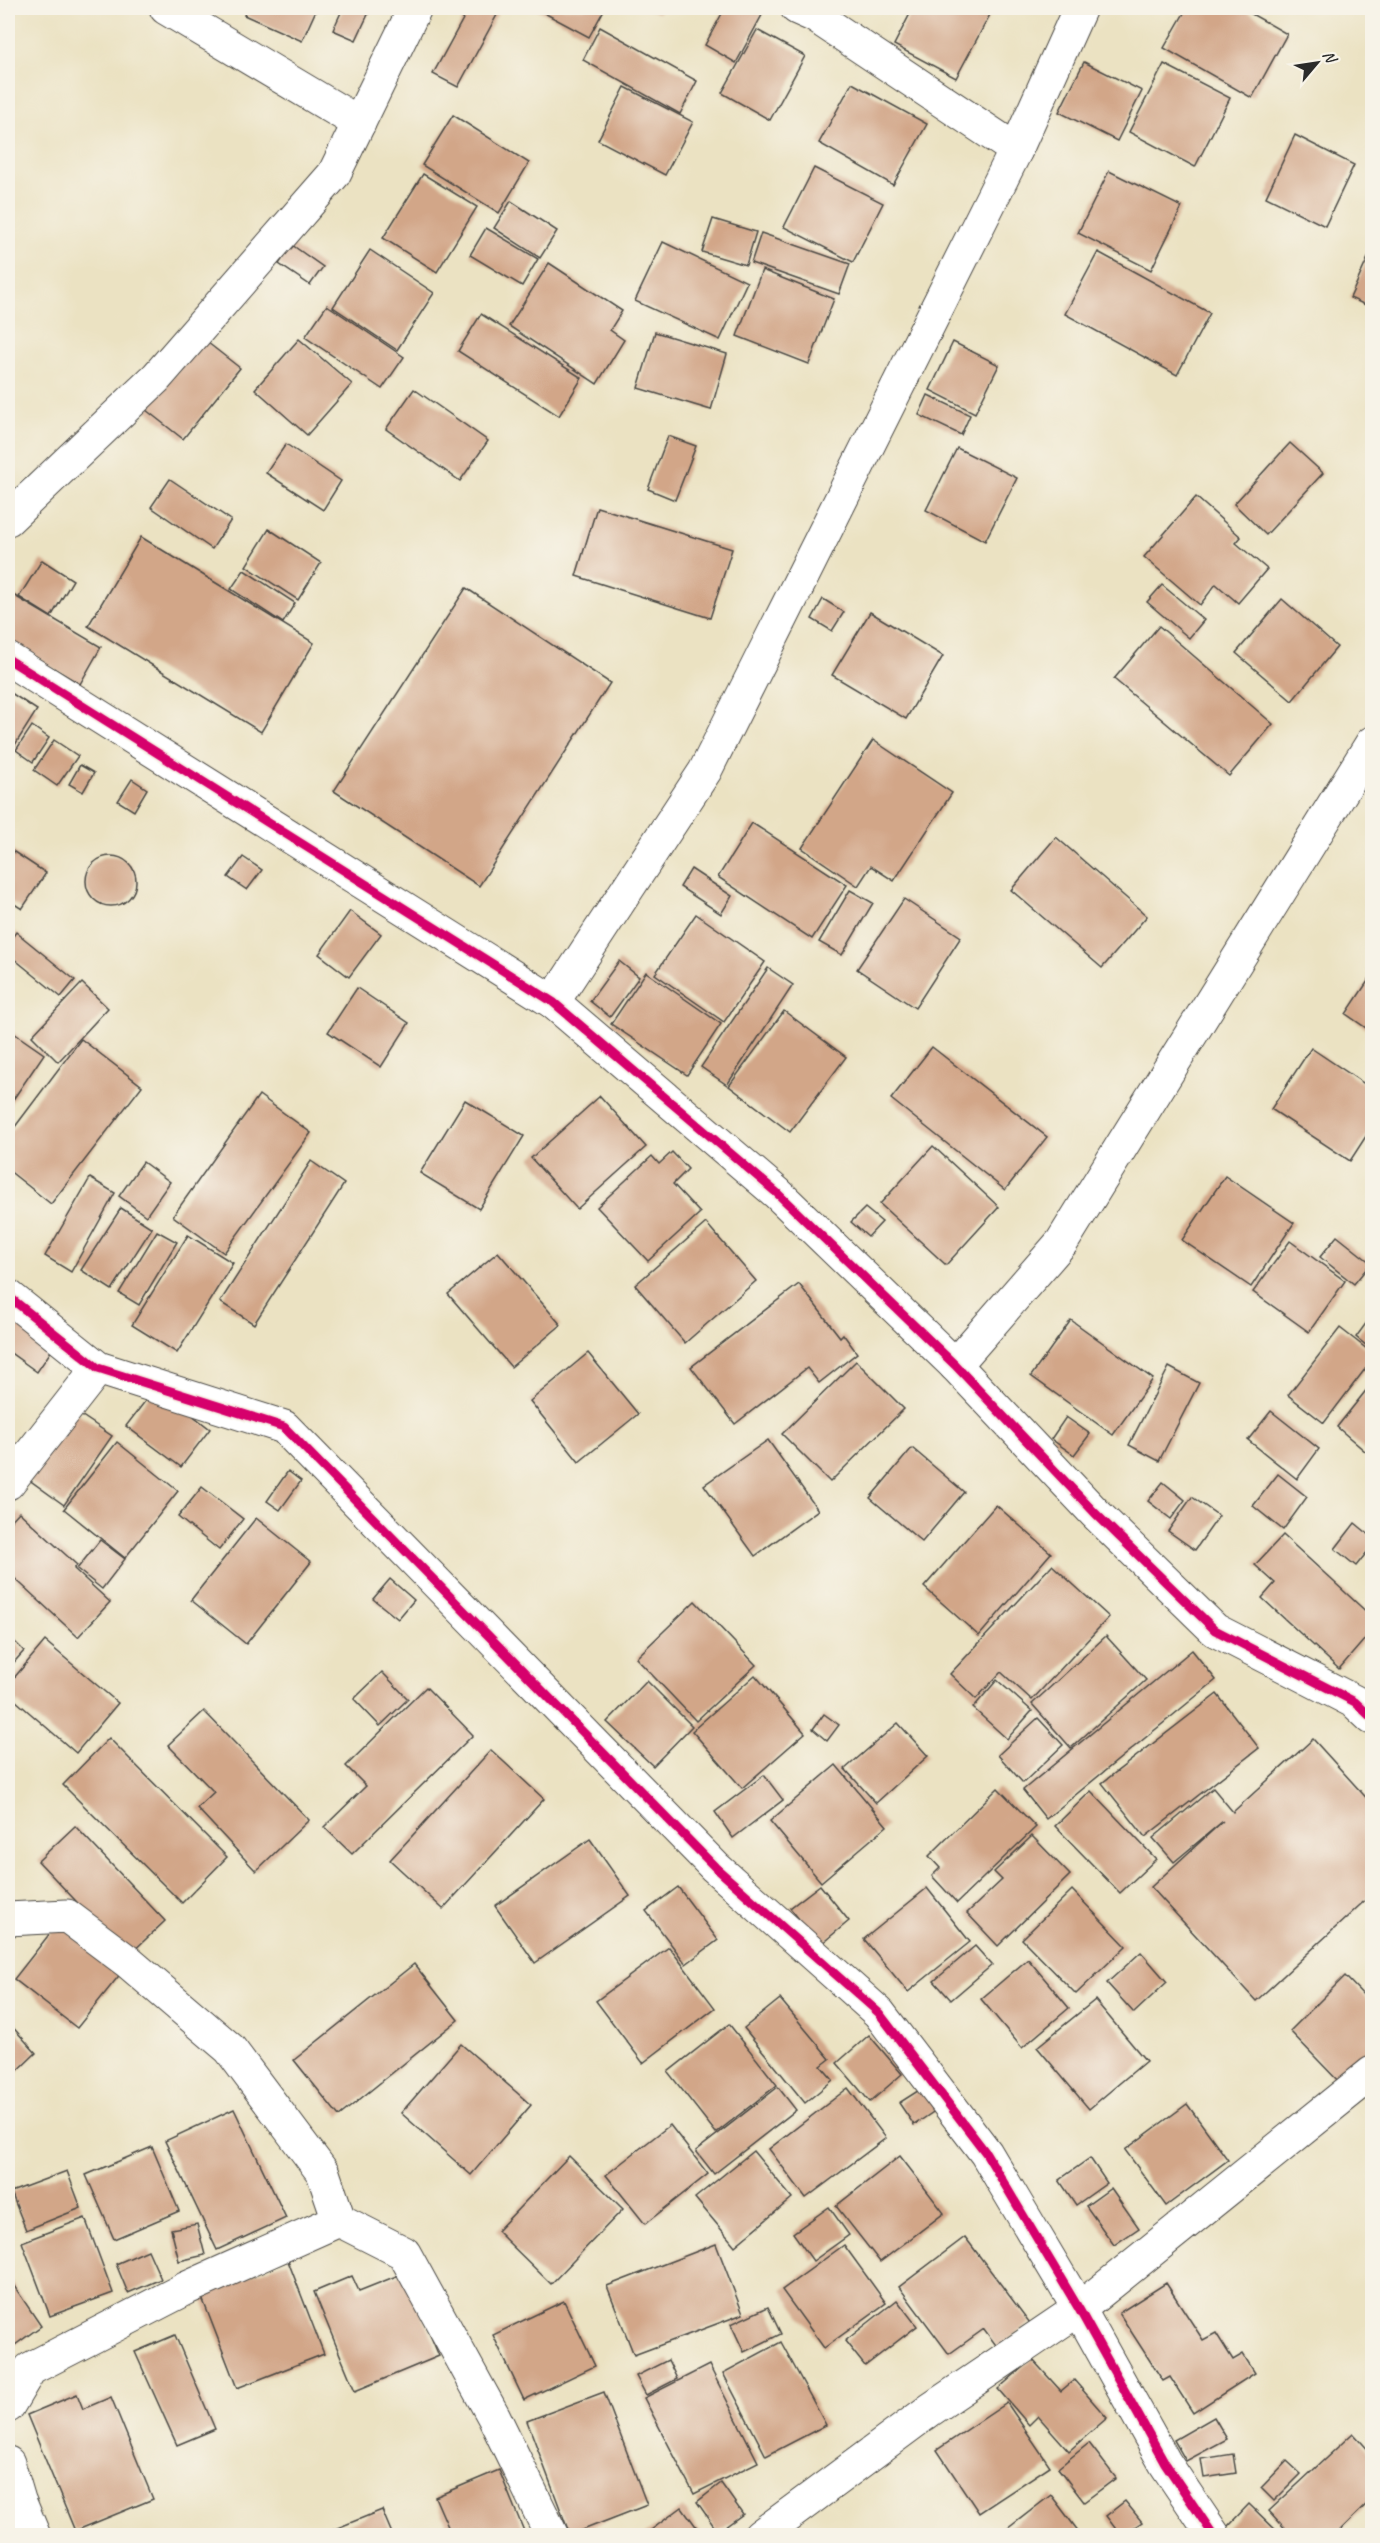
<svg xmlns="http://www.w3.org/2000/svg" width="1380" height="2543" font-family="Caveat,sans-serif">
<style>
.building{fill:#d2a688}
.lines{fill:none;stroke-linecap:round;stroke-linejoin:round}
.minor-casing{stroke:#484642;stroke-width:35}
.minor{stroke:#fff;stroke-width:33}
.cycleway-casing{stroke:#f7f3e8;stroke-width:13}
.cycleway{stroke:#d6006c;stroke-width:9}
</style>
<rect width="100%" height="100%" fill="#f7f3e8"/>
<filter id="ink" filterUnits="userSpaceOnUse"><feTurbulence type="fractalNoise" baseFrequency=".0167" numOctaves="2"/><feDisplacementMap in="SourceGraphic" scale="12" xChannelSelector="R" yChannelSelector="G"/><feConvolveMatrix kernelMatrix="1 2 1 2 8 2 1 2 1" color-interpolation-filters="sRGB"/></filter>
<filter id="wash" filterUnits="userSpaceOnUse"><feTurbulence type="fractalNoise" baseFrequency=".008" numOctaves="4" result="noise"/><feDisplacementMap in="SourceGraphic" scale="24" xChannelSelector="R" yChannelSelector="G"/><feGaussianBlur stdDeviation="1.35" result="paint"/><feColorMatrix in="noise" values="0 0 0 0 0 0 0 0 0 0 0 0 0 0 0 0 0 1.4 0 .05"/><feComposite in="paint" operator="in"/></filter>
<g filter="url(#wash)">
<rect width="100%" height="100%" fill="#ebe2c2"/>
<g id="blocks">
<g class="building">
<path d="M247,8H317L302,41L244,15Z"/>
<path d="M343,8H371L356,40L333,30Z"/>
<path d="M469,8H489L498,13L458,87L433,74Z"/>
<path d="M535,8H605L589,37Z"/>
<path d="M646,8H661L658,13Z"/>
<path d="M725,8H749L762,15L736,63L705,45Z"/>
<path d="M913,8L993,9L956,78L894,45Z"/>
<path d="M1187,8H1241L1287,34L1252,98L1164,48Z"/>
<path d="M600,27L697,81L680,114L583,60Z"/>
<path d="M757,30L805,56L770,120L722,93Z"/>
<path d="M1084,62L1142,91L1117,141L1059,112Z"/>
<path d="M1164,64L1230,98L1195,167L1129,132Z"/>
<path d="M852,83L927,124L893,185L819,143Z"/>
<path d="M625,87L693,122L665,175L598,140Z"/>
<path d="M453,115L529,163L499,213L422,165Z"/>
<path d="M1295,135L1354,165L1325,226L1266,197Z"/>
<path d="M814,168L883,203L853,262L784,227Z"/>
<path d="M1109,171L1182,207L1151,270L1078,233Z"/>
<path d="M423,174L477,207L437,272L383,238Z"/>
<path d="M511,201L557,231L540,258L494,228Z"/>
<path d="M713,219L756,232L746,265L702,252Z"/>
<path d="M486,228L538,259L522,286L470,255Z"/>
<path d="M761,233L850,264L839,294L751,263Z"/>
<path d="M663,242L747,282L720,340L635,301Z"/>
<path d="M292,245L323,267L310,285L279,264Z"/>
<path d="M1372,249V308L1350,298Z"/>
<path d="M370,250L434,293L397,350L333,307Z"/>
<path d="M1098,252L1210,313L1177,375L1065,314Z"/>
<path d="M549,263L622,311L610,330L624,340L597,384L509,326Z"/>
<path d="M762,270L834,299L809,364L737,336Z"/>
<path d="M327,305L404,357L382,389L305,337Z"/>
<path d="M481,314L582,378L559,416L458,351Z"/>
<path d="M655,332L727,354L711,410L638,388Z"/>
<path d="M203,339L240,368L183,439L146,410Z"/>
<path d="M299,339L352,384L307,435L255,389Z"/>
<path d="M953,342L999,365L975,413L930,390Z"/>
<path d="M414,389L488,441L460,481L386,429Z"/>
<path d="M928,395L970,415L961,435L919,415Z"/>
<path d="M668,436L696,446L675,500L648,489Z"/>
<path d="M1290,443L1323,473L1266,535L1234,504Z"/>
<path d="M286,444L341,481L323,510L266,473Z"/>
<path d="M957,448L1017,478L985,541L926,510Z"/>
<path d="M170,479L231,520L212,549L151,507Z"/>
<path d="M1196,497L1241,537L1236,543L1267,569L1238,603L1216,584L1200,605L1144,557Z"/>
<path d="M597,507L732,549L710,618L576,576Z"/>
<path d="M269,529L321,563L298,600L246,566Z"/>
<path d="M141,537L314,643L261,732L88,626Z"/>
<path d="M42,560L73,580L51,617L19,597Z"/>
<path d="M244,570L295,603L283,623L231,589Z"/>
<path d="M1162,585L1204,620L1189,638L1147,602Z"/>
<path d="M466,588L610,683L479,886L334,791Z"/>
<path d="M8,592L101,647L80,684L8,641Z"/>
<path d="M823,599L844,612L832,631L812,619Z"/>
<path d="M1282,599L1337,647L1292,701L1236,653Z"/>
<path d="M870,612L943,656L906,719L832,675Z"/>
<path d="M1159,626L1273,724L1229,776L1114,679Z"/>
<path d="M8,691L37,710L8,756Z"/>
<path d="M32,726L49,738L33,762L16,750Z"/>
<path d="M54,740L78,756L57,786L34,770Z"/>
<path d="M873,740L952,793L894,881L871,866L858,886L802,848Z"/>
<path d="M80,765L94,773L83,792L69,784Z"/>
<path d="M132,779L147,789L134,811L118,801Z"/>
<path d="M752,823L847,885L812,939L718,877Z"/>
<path d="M1056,837L1147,916L1102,968L1011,890Z"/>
<path d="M8,848L46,873L22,909L8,900Z"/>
<circle cx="111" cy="881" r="25"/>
<path d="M243,857L262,870L247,890L228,877Z"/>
<path d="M691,869L732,896L721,914L680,887Z"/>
<path d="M850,890L873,903L842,955L819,942Z"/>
<path d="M904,899L961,937L915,1008L857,969Z"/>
<path d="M350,911L381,934L349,977L319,954Z"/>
<path d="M696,914L765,962L724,1022L655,974Z"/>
<path d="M16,932L75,980L61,997L8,954V943Z"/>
<path d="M619,961L639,977L610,1017L590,1001Z"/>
<path d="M768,968L793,985L727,1085L701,1067Z"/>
<path d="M646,972L721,1024L687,1075L611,1024Z"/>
<path d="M1372,975V1032L1346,1014Z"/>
<path d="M82,983L108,1008L58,1062L32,1036Z"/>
<path d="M357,988L409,1023L381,1067L328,1032Z"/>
<path d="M784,1011L846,1057L790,1132L729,1086Z"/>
<path d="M8,1029L44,1054L8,1107Z"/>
<path d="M81,1039L142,1086L51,1204L8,1170V1136Z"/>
<path d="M932,1047L1047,1137L1005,1190L891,1099Z"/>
<path d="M1311,1048L1372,1089V1127L1350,1161L1271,1109Z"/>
<path d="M259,1095L311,1133L224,1253L173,1216Z"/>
<path d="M600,1096L646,1147L577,1209L531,1158Z"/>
<path d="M465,1100L524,1136L479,1209L420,1173Z"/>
<path d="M933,1146L999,1207L946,1265L880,1204Z"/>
<path d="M672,1152L688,1169L673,1184L700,1213L648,1261L597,1207L652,1156L659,1164Z"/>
<path d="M311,1161L344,1184L254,1324L220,1302Z"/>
<path d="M143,1162L170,1182L146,1216L119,1196Z"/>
<path d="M1225,1176L1294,1223L1251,1287L1182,1240Z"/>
<path d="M90,1178L115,1193L71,1272L45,1256Z"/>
<path d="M121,1208L152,1228L112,1290L81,1270Z"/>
<path d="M865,1208L882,1222L868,1237L851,1222Z"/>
<path d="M706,1223L756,1281L685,1343L635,1285Z"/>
<path d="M157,1231L177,1242L139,1305L119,1293Z"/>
<path d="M188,1235L233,1263L177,1353L132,1325Z"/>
<path d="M1337,1236L1371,1263L1354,1284L1320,1257Z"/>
<path d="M1290,1241L1345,1281L1309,1332L1253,1292Z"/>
<path d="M498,1252L561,1325L511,1367L448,1294Z"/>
<path d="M799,1284L840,1337L843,1334L857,1353L819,1383L807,1368L735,1424L691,1367Z"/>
<path d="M8,1310L56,1344L37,1372L8,1351Z"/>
<path d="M1071,1320L1153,1379L1113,1435L1031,1376Z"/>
<path d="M1367,1322L1372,1326V1350L1356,1337Z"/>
<path d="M1340,1328L1372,1353V1360L1324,1423L1288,1395Z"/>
<path d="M588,1353L638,1414L579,1462L530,1401Z"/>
<path d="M856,1361L904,1409L830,1482L782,1434Z"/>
<path d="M1169,1367L1199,1383L1159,1461L1129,1445Z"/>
<path d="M1372,1383V1457L1337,1427Z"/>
<path d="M156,1387L210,1429L181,1467L126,1426Z"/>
<path d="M75,1411L112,1436L64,1505L28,1479Z"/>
<path d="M1271,1411L1319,1449L1297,1479L1248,1440Z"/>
<path d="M1066,1417L1090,1434L1074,1455L1051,1439Z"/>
<path d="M768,1440L818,1510L755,1556L704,1485Z"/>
<path d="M117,1442L178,1491L125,1558L64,1509Z"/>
<path d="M912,1448L964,1492L922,1542L870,1498Z"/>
<path d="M288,1471L301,1481L280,1510L267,1501Z"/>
<path d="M1278,1474L1307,1497L1283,1530L1253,1506Z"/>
<path d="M1163,1482L1185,1500L1171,1519L1148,1501Z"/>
<path d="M202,1487L243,1519L219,1550L178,1517Z"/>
<path d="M1192,1497L1219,1516L1195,1550L1168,1531Z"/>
<path d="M996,1505L1051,1553L979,1636L924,1587Z"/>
<path d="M19,1512L77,1565L74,1569L110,1602L78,1637L8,1572V1524Z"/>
<path d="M256,1518L311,1562L246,1644L191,1600Z"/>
<path d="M1355,1523L1372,1537V1546L1356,1566L1335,1549Z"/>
<path d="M1283,1535L1372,1617V1631L1339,1669L1262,1598L1275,1583L1255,1565Z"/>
<path d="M100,1540L125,1559L102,1589L77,1569Z"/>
<path d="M1052,1565L1109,1617L1032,1700L1001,1672L976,1699L950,1674Z"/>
<path d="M390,1579L414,1600L398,1619L373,1599Z"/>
<path d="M695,1601L756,1665L696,1721L636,1658Z"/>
<path d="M8,1635L24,1651L8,1669Z"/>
<path d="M1106,1636L1146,1680L1071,1748L1032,1704Z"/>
<path d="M45,1641L118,1703L76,1753L8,1694V1685Z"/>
<path d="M1192,1650L1216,1680L1046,1819L1023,1790Z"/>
<path d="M382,1672L408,1699L380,1726L354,1699Z"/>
<path d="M755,1675L805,1733L742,1788L692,1731Z"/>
<path d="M997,1680L1032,1711L1007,1739L973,1708Z"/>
<path d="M647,1681L692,1726L653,1766L607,1722Z"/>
<path d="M426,1687L473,1735L352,1854L324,1827L366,1786L346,1766Z"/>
<path d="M1217,1694L1259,1748L1145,1837L1102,1783Z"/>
<path d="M204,1711L309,1820L256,1871L197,1808L214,1792L168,1745Z"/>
<path d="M824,1714L839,1725L827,1741L813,1729Z"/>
<path d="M1038,1718L1063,1745L1023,1783L998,1755Z"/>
<path d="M898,1723L928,1756L876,1803L845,1769Z"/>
<path d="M109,1738L227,1857L182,1903L63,1785Z"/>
<path d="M1313,1739L1372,1804V1894L1256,2001L1151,1887L1223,1821L1174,1862L1153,1838L1213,1788L1233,1812Z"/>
<path d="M491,1750L544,1799L443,1909L390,1860Z"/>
<path d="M836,1765L887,1826L821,1882L770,1821Z"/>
<path d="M764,1775L783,1800L733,1838L715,1812Z"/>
<path d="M998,1788L1036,1827L957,1903L932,1876L940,1868L929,1856Z"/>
<path d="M1091,1791L1156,1859L1120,1893L1055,1826Z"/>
<path d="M75,1826L165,1921L128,1956L38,1861Z"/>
<path d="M1032,1836L1070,1875L998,1946L967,1913L1002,1880L994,1872Z"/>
<path d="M590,1839L630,1896L535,1963L495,1906Z"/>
<path d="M820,1885L849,1921L820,1945L790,1908Z"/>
<path d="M678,1887L718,1940L686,1964L646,1911Z"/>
<path d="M927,1888L970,1942L908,1992L864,1939Z"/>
<path d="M1072,1890L1126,1946L1076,1994L1022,1939Z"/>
<path d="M58,1923L122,1972L77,2028L14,1979Z"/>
<path d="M975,1946L992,1965L951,2000L934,1981Z"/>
<path d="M669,1947L715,2008L643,2063L596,2001Z"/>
<path d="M1141,1952L1167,1982L1134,2013L1107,1983Z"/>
<path d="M1028,1959L1069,2008L1022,2048L981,1999Z"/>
<path d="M414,1964L458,2020L339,2116L294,2060Z"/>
<path d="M1345,1976L1372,2004V2057L1343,2086L1290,2031Z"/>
<path d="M780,1999L830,2059L821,2066L833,2080L805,2103L744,2028Z"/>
<path d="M1095,2000L1146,2061L1089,2109L1037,2047Z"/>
<path d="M8,2022L36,2053L8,2080Z"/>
<path d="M729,2024L777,2085L716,2133L668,2072Z"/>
<path d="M869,2035L902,2074L870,2102L837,2063Z"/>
<path d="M461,2044L531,2105L471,2175L401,2113Z"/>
<path d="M778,2087L796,2110L714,2174L696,2151Z"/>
<path d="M924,2087L939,2108L914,2125L899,2103Z"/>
<path d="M848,2088L886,2138L806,2198L769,2149Z"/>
<path d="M1187,2104L1228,2160L1166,2206L1125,2150Z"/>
<path d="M234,2109L286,2218L217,2250L165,2141Z"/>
<path d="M670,2125L708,2174L645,2224L606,2175Z"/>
<path d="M152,2147L179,2211L114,2239L86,2175Z"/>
<path d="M753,2151L792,2198L735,2246L695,2198Z"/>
<path d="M569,2156L623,2209L551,2284L497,2231Z"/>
<path d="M900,2156L944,2213L880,2262L836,2206Z"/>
<path d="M1090,2158L1107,2183L1076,2205L1059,2180Z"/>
<path d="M67,2171L81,2208L26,2230L11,2192Z"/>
<path d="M1111,2188L1139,2228L1114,2245L1086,2206Z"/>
<path d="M829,2207L849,2235L813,2261L793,2233Z"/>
<path d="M85,2218L113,2293L50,2316L22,2242Z"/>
<path d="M197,2224L205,2255L179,2261L171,2229Z"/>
<path d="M965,2237L1030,2323L998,2348L984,2329L949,2354L899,2287Z"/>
<path d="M716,2244L743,2314L634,2355L607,2286Z"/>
<path d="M844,2245L886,2303L824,2348L782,2290Z"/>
<path d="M148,2250L161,2279L128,2293L116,2264Z"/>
<path d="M288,2261L324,2354L237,2388L201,2295Z"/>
<path d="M404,2273L439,2356L355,2391L314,2292L352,2276L359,2291Z"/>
<path d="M8,2277L41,2326L8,2350Z"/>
<path d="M1166,2283L1203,2340L1216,2333L1233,2360L1243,2354L1255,2373L1193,2413L1170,2377L1163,2381L1119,2313Z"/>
<path d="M897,2300L917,2326L865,2366L845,2341Z"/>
<path d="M564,2301L595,2366L524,2400L493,2335Z"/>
<path d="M768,2307L781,2334L744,2352L731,2324Z"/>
<path d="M175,2335L215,2429L177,2445L135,2352Z"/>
<path d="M781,2342L826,2425L766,2456L723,2373Z"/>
<path d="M1032,2359L1061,2391L1074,2380L1107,2418L1069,2451L1038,2416L1029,2425L998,2389Z"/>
<path d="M668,2360L677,2379L646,2395L636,2376Z"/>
<path d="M709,2365L758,2462L694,2494L644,2398Z"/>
<path d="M604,2392L647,2505L570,2535L527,2421Z"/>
<path d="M77,2394L83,2409L111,2397L153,2499L75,2531L27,2415Z"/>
<path d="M1007,2403L1050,2466L979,2513L937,2450Z"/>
<path d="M1214,2417L1227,2439L1186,2461L1174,2440Z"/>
<path d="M1353,2433L1372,2454V2499L1334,2536H1292L1269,2511Z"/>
<path d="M1089,2443L1116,2478L1084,2502L1058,2468Z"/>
<path d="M1233,2454L1236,2473L1204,2478L1201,2459Z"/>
<path d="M1287,2461L1301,2474L1274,2501L1261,2488Z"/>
<path d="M499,2470L526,2536H452L435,2497Z"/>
<path d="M721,2483L743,2514L718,2532L697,2502Z"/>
<path d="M1051,2495L1082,2536H998Z"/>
<path d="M1125,2501L1142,2522L1121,2536L1106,2516Z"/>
<path d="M1249,2504L1282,2536H1235L1227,2527Z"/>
<path d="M682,2507L703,2536H643Z"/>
<path d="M382,2510L393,2536H320V2535Z"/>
</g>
</g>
</g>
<g filter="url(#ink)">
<use href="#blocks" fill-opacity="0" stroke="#484642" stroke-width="1.5"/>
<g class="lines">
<defs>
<g id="minor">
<path d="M166,8L359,123"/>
<path d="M797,8L815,16L1016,150"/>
<path d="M8,519L156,378L334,174L415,8"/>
<path d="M8,659L553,1002L777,1193L955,1365L1095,1513L1215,1630L1355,1702L1372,1718"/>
<path d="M553,1002L705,771L1016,150L1080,8"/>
<path d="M8,1296L98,1368L284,1427L715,1867L879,2013L986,2153L1079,2309L1165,2463L1214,2536"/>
<path d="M955,1365L1062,1242L1372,743"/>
<path d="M8,1483L98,1368"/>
<path d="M8,1919L67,1916L127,1961L230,2049L323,2173L339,2220L404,2253L494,2417L552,2536"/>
<path d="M8,2406L30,2369L187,2288L339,2220"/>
<path d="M8,2463L19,2500L34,2536"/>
<path d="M760,2536L930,2410L1079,2309L1372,2073"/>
</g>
</defs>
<use href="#minor" class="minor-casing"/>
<use href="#minor" class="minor"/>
<defs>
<g id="cycleway">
<path d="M8,659L553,1002L777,1193L955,1365L1095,1513L1215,1630L1355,1702L1372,1718"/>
<path d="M8,1296L98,1368L284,1427L715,1867L879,2013L986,2153L1079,2309L1165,2463L1214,2536"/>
</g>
</defs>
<use href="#cycleway" class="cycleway-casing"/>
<use href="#cycleway" class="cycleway"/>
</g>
</g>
<rect width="1380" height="2543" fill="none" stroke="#f7f3e8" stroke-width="30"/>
<g transform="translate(1317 63) rotate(61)" stroke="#f7f3e8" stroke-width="4.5" paint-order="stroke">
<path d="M0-4.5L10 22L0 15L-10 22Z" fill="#2b2b2b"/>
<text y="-9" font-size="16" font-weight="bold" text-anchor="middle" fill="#2b2b2b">N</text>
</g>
</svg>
